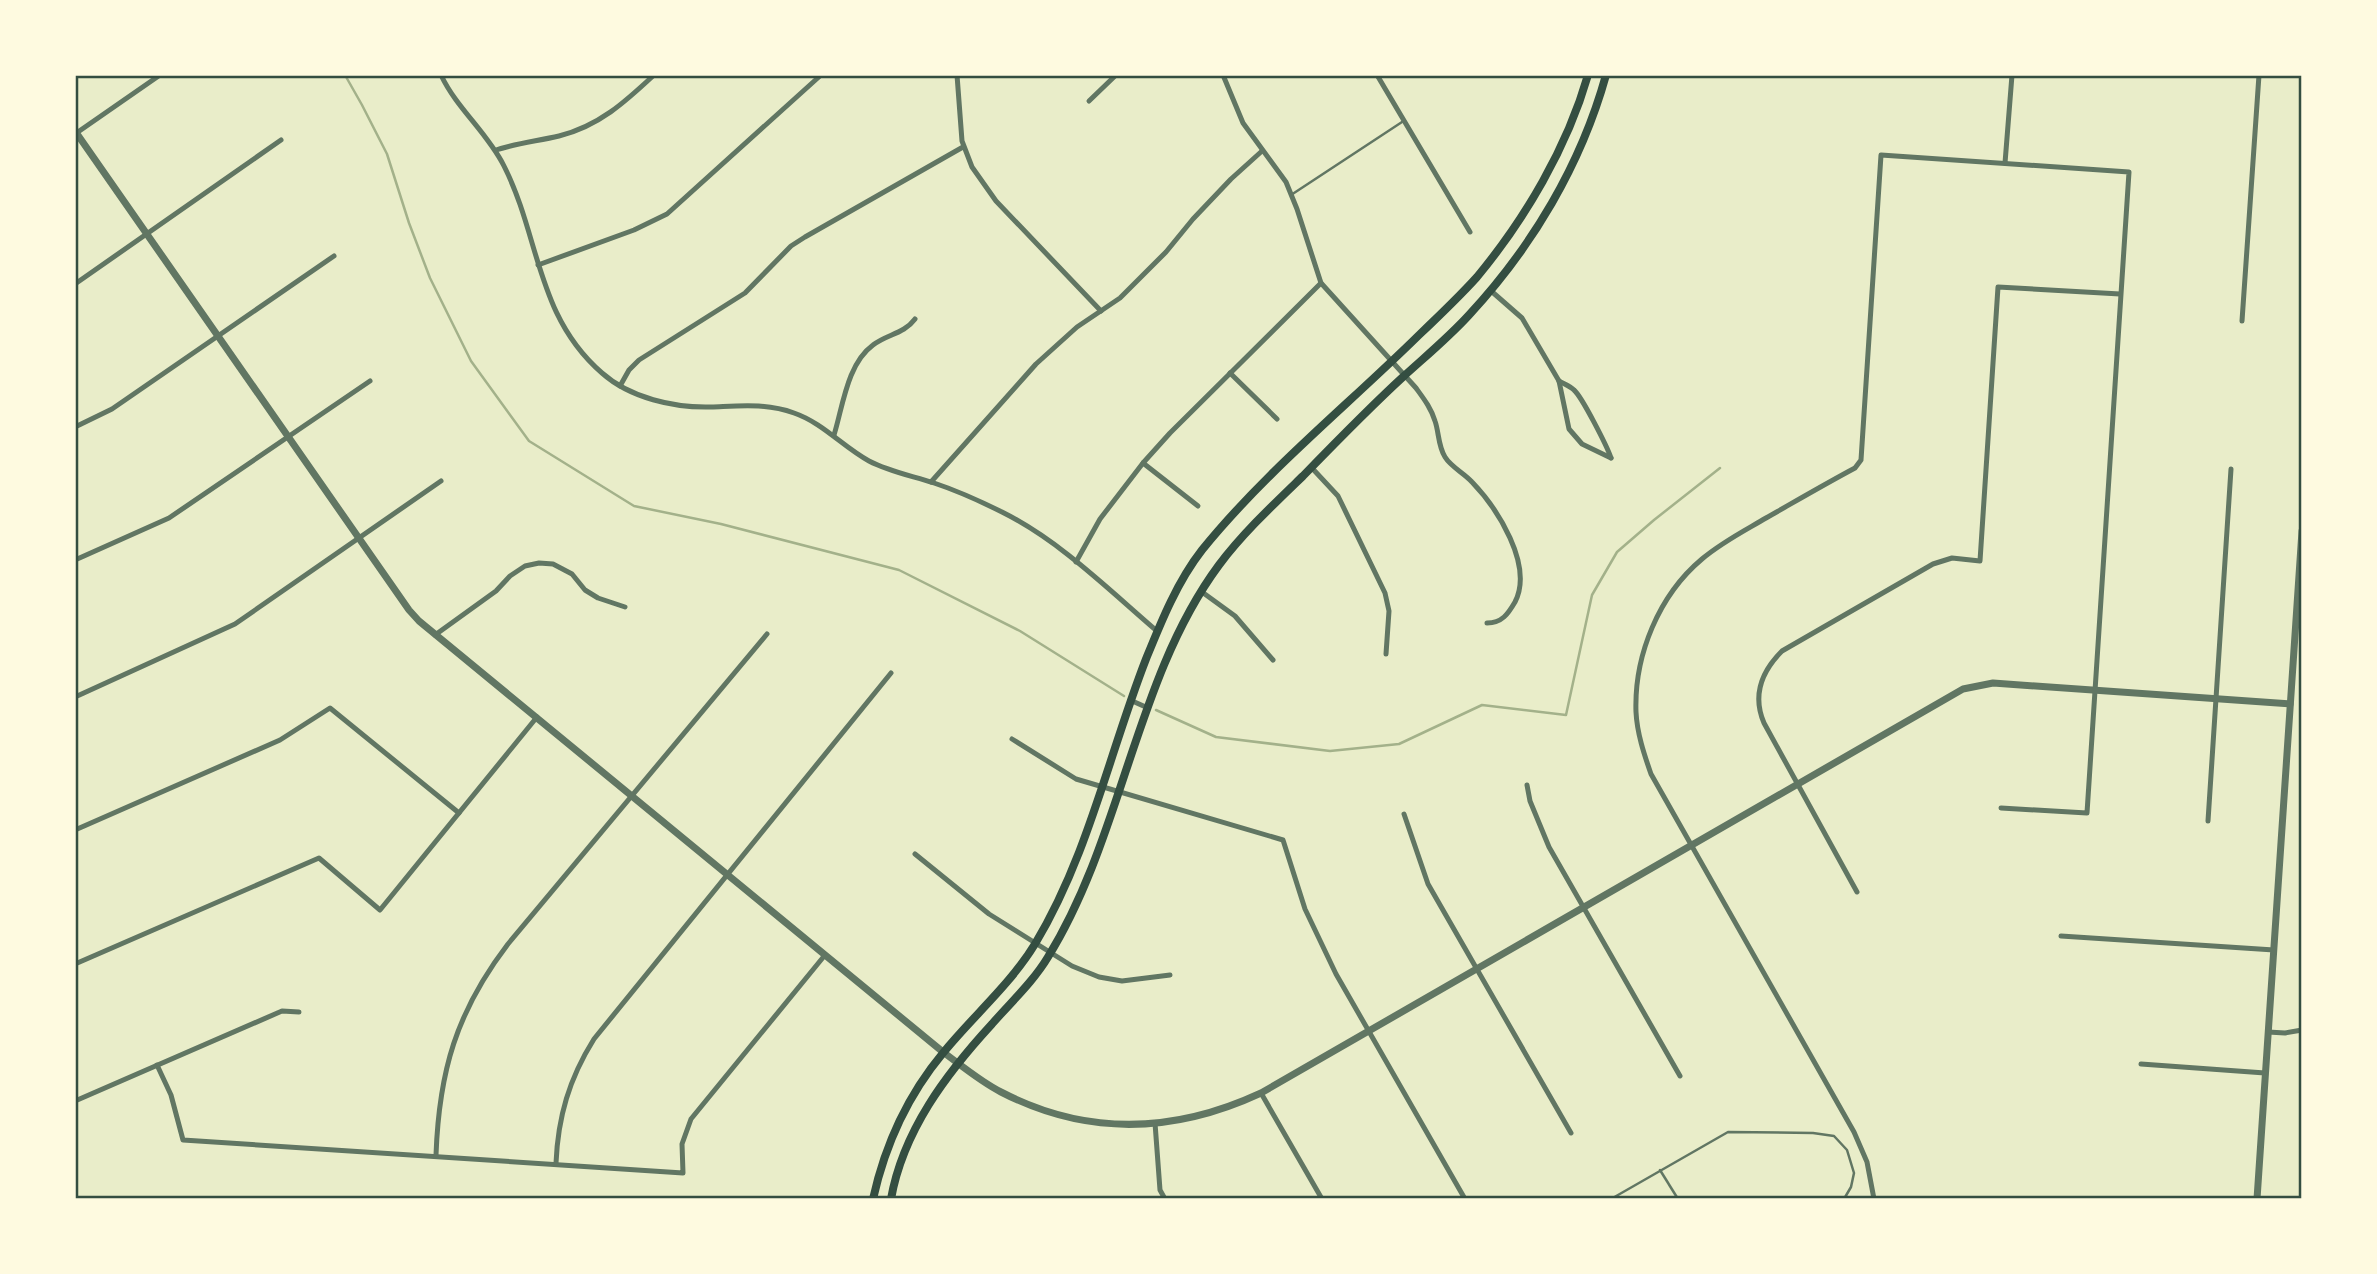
<svg xmlns="http://www.w3.org/2000/svg" width="2377" height="1274" font-family="Inter,sans-serif">
<style>
.lines{fill:none;stroke-linecap:round;stroke-linejoin:round}
.stream{stroke:#a3b18a;stroke-width:2.5}
.service{stroke:#617663;stroke-width:2.5}
.minor{stroke:#617663;stroke-width:5}
.tertiary{stroke:#617663;stroke-width:7}
.secondary{stroke:#344e41;stroke-width:8}
.neatline{fill:none;stroke:#344e41;stroke-width:2.5}
</style>
<rect width="100%" height="100%" fill="#e9edc9"/>
<g class="lines">
<g class="stream">
<path d="M345,75L362,105L387,154L409,223L430,278L471,361L529,441L634,506L721,524L899,570L1020,631L1124,696"/>
<path d="M1156,710L1216,737L1330,751L1399,744L1482,705L1566,715L1592,595L1617,552L1654,520L1720,468"/>
</g>
<g class="service">
<path d="M1291,195L1402,122"/>
<path d="M1660,1170L1678,1199"/>
<path d="M1611,1199L1728,1132L1813,1133L1834,1136L1847,1150L1854,1173L1851,1187L1844,1199"/>
</g>
<g class="minor">
<path d="M441,75C457,109 487,132 504,166C540,237 536,316 602,373C630,398 674,408 711,407C740,406 766,403 794,413C823,423 843,447 869,461C890,472 913,476 934,483C958,491 980,501 1002,512C1060,541 1108,589 1157,631"/>
<path d="M957,75L962,141L972,167L996,201L1101,311"/>
<path d="M1223,75L1243,123L1286,182L1297,209L1321,283L1416,388C1424,399 1431,408 1435,421C1439,432 1438,446 1445,457C1451,467 1464,473 1472,482C1497,508 1534,565 1515,602C1508,614 1502,623 1487,623"/>
<path d="M1377,75L1470,232"/>
<path d="M1089,101L1116,75"/>
<path d="M75,134L160,75"/>
<path d="M496,150C517,143 538,141 559,136C599,126 625,102 654,75"/>
<path d="M2005,163L2012,75"/>
<path d="M538,265L634,230L667,214L821,75"/>
<path d="M75,284L281,140"/>
<path d="M1490,290L1522,318L1559,381L1569,429L1582,444L1611,458"/>
<path d="M2242,321L2259,75"/>
<path d="M1230,373L1277,419"/>
<path d="M1559,381C1564,384 1570,386 1574,390C1582,397 1607,446 1611,458"/>
<path d="M620,386L629,370L639,360L745,293L791,246L805,237L963,147"/>
<path d="M75,427L112,409L334,256"/>
<path d="M834,435C843,406 847,364 873,345C887,334 904,334 915,319"/>
<path d="M1143,463L1198,506"/>
<path d="M1311,467L1338,496L1385,593L1389,611L1386,654"/>
<path d="M931,482L1036,364L1077,327L1120,298L1166,252L1193,219L1231,179L1262,151"/>
<path d="M75,560L169,518L370,381"/>
<path d="M1076,562L1100,519L1143,463L1170,433L1321,283"/>
<path d="M1202,592L1235,616L1273,660"/>
<path d="M435,635L496,591L510,576L525,566L539,563L553,564L572,574L585,590L598,598L625,607"/>
<path d="M75,697L235,624L441,481"/>
<path d="M1130,700L1148,708"/>
<path d="M1012,739L1076,779L1283,840L1305,909L1336,974L1465,1199"/>
<path d="M1527,785L1530,801L1549,847L1680,1076"/>
<path d="M1404,814L1428,884L1571,1133"/>
<path d="M2208,821L2231,469"/>
<path d="M75,830L280,740L330,708L459,813"/>
<path d="M915,854L989,914L1072,966L1099,977L1122,981L1170,975"/>
<path d="M1857,892L1764,723C1752,695 1762,671 1782,651L1933,564L1952,558L1980,561L1998,287L2120,294"/>
<path d="M2061,936L2274,950"/>
<path d="M75,964L319,858L380,910L537,717"/>
<path d="M2268,1032L2285,1033L2302,1030"/>
<path d="M2141,1064L2265,1073"/>
<path d="M157,1065L171,1095L183,1140L683,1173L682,1144L691,1119L825,955"/>
<path d="M1261,1093L1322,1199"/>
<path d="M75,1101L282,1011L299,1012"/>
<path d="M1155,1123L1160,1190L1165,1199"/>
<path d="M436,1155C439,1072 456,1012 508,944L767,634"/>
<path d="M556,1163C558,1117 569,1079 594,1039L891,673"/>
<path d="M1874,1199L1867,1162L1854,1132L1651,774C1644,754 1637,733 1636,712C1634,655 1659,595 1702,559C1722,542 1744,531 1766,518C1796,501 1825,484 1855,468L1861,460L1881,155L2129,172L2087,813L2001,808"/>
</g>
<g class="tertiary">
<path d="M75,131L409,610L419,621L943,1052C962,1066 981,1082 1001,1092C1088,1137 1175,1133 1261,1093L1963,689L1993,683L2290,704"/>
<path d="M2257,1199L2302,531"/>
</g>
<g class="secondary">
<path d="M873,1199C885,1145 908,1095 943,1053C973,1016 1010,985 1035,944C1088,856 1109,754 1146,659C1161,622 1177,582 1202,550C1266,471 1347,406 1419,335C1439,316 1459,297 1477,277C1525,219 1567,148 1588,75"/>
<path d="M891,1199C903,1131 946,1074 992,1024C1011,1002 1033,982 1048,957C1123,836 1135,678 1219,565C1243,533 1274,504 1303,476C1336,442 1369,408 1404,376C1426,356 1449,337 1469,315C1532,247 1581,165 1606,75"/>
</g>
</g>
<rect width="2377" height="1274" fill="none" stroke="#fefae0" stroke-width="154"/>
<rect x="77" y="77" width="2223" height="1120" class="neatline"/>
</svg>
